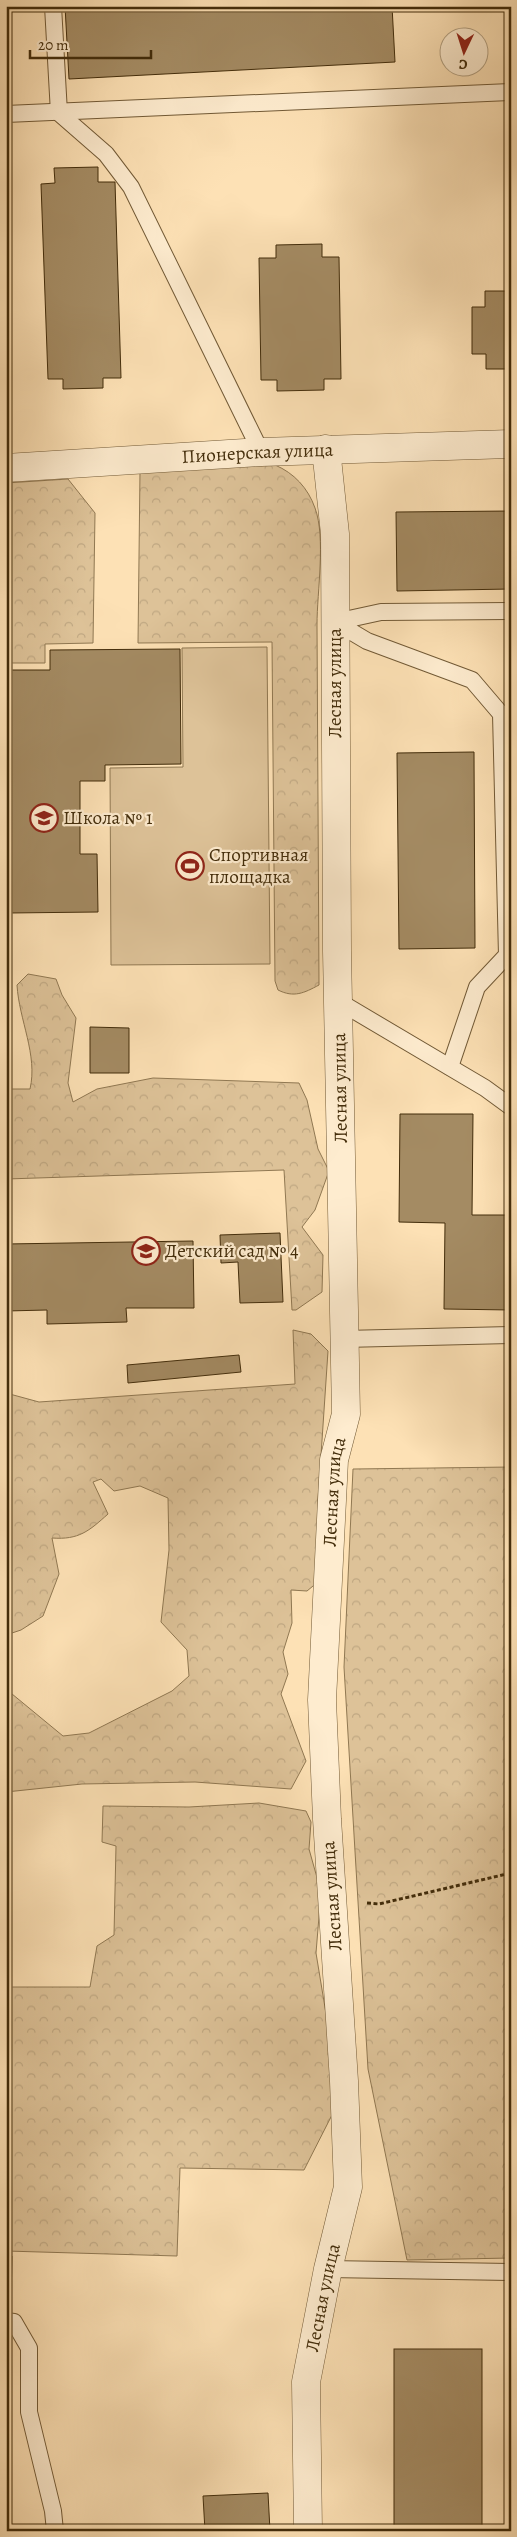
<svg xmlns="http://www.w3.org/2000/svg" width="517" height="2537" font-family="Alegreya,serif">
<style>
.forest{fill:url(#forest-crowns);stroke:#907852}
.pitch{fill:#ddc298;stroke:#907852}
.building{fill:#a48b63;stroke:#432d0b}
.lines{fill:none;stroke-linecap:round;stroke-linejoin:round}
.lane-casing{stroke:#725a36;stroke-width:18}
.street-casing{stroke:#725a36;stroke-width:29}
.path{stroke:#432d0b;stroke-width:3;stroke-dasharray:4 2.5;stroke-linecap:butt}
.lane{stroke:#feeccf;stroke-width:16}
.street{stroke:#feeccf;stroke-width:28}
.labels{text-anchor:middle;dominant-baseline:central;stroke-width:4.5;stroke-linejoin:round;paint-order:stroke}
.street-label{font-size:19px;fill:#432d0b;stroke:#feeccf}
.poi-label{font-size:19px;fill:#432d0b;stroke:#feeccf;text-anchor:start}
</style>
<defs>
<pattern id="forest-crowns" width="20" height="18" patternUnits="userSpaceOnUse" patternTransform="scale(1.25)"><rect width="20" height="18" fill="#ddc298"/><path d="M2 6a3 3 0 1 1 6 0M12 15a3 3 0 1 1 6 0" fill="none" stroke="#bfa782"/></pattern>
</defs>
<rect width="100%" height="100%" fill="#fde1b5"/>
<filter id="stains"><feTurbulence type="fractalNoise" baseFrequency=".004" numOctaves="4"/><feColorMatrix values="0 0 0 0 .2 0 0 0 0 .09 0 0 0 0 .02 0 0 0 .5 -.17"/></filter>
<radialGradient id="worn" r=".72"><stop offset=".6" stop-color="#630" stop-opacity="0"/><stop offset="1" stop-color="#630" stop-opacity=".3"/></radialGradient>
<g class="forest">
<path d="M275,465C294,473 308,488 315,508C326,538 317,591 317,625C318,745 318,865 319,985C304,993 294,998 278,990L275,981L272,642L138,643L140,471Z"/>
<path d="M68,479L95,513L93,643L45,644V663H6V483Z"/>
<path d="M28,974L56,979L62,995L76,1018L68,1083L73,1102L97,1089L153,1078L299,1083L307,1100L318,1149L329,1171L315,1210L302,1227L323,1255L322,1292L296,1310H292L284,1170L6,1179V1089H30C38,1055 19,1020 17,985Z"/>
<path d="M293,1330L311,1334L328,1351L318,1500L319,1581L307,1591L291,1590L292,1623L283,1652L288,1674L281,1694L306,1761L291,1789L195,1782L82,1784L6,1792V1689L63,1736L89,1733L172,1691L189,1676L187,1650L161,1622L169,1550L168,1498L140,1486L114,1491L101,1479L93,1482L108,1514C89,1531 79,1540 52,1538L59,1574L43,1616L21,1630L6,1635V1393L39,1402L295,1384Z"/>
<path d="M511,1467V2258L407,2260L368,2069L344,1667L353,1469Z"/>
<path d="M259,1803L306,1811L311,1822L309,1849L321,1892L316,1953L331,2044L334,2111L304,2170L180,2168L177,2256L6,2251V1987H90L97,1946L114,1935L116,1846L102,1842L103,1806L189,1807Z"/>
</g>
<path class="pitch" d="M267,647L270,964L111,965L110,768L183,767L182,648Z"/>
<g class="building">
<path d="M65,6H392L395,62L69,79Z"/>
<path d="M98,167V182H115L121,378H103V388L63,389V379H48L41,184L55,183L54,168Z"/>
<path d="M322,244V257H339L341,379H324V390L277,391V380H261L259,258H276V245Z"/>
<path d="M485,291H511V369H486V354H472V307H485Z"/>
<path d="M511,511V589L397,591L396,512Z"/>
<path d="M180,649L181,764L105,765V781H80V854H97L98,912L9,913L6,670H50V650Z"/>
<path d="M474,752L475,948L399,949L397,753Z"/>
<path d="M90,1027L129,1028V1073H90Z"/>
<path d="M400,1114H473L472,1215H511V1310L444,1309L445,1223L399,1222Z"/>
<path d="M280,1233L283,1302L240,1303L238,1262L221,1263L220,1235Z"/>
<path d="M193,1241L194,1308H126L127,1322L47,1324V1310L6,1311V1244Z"/>
<path d="M239,1355L241,1372L128,1383L127,1365Z"/>
<path d="M6,2256H12L11,2300H6Z"/>
<rect x="394" y="2349" width="88" height="182"/>
<path d="M268,2493L270,2531H205L203,2496Z"/>
</g>
<g class="lines">
<defs>
<g id="lane">
<path d="M53,6L59,113L106,154L131,187L261,452"/>
<path d="M6,114L511,92"/>
<path d="M338,1001L485,1088L511,1107"/>
<path d="M450,1067L477,987L507,955L501,714L472,680L367,641L335,622L381,612L511,611"/>
<path d="M344,1339L511,1335"/>
<path d="M328,2269L511,2272"/>
<path d="M6,2321L14,2322L29,2348V2412L53,2511L55,2531"/>
</g>
<g id="street">
<path id="s1" d="M6,468L261,452L511,444"/>
<path id="s2" d="M308,2531L306,2382L328,2269L348,2187L344,2081L327,1819L322,1700L334,1460L346,1414L337,951L335,534L326,449"/>
</g>
</defs>
<use href="#lane" class="lane-casing"/>
<use href="#street" class="street-casing"/>
<path class="path" d="M367,1903L379,1904L511,1873"/>
<use href="#lane" class="lane"/>
<use href="#street" class="street"/>
</g>
<defs>
<symbol id="school-ring" viewBox="-11 -11 22 22"><circle r="9.5" fill="#feeccf" stroke="#8f2418" stroke-width="1.5"/><path d="M0-5L7-2L0 1L-7-2ZM-4 1L0 2.5L4 1V4Q0 6-4 4Z" fill="#8f2418"/></symbol>
<symbol id="stadium-ring" viewBox="-11 -11 22 22"><circle r="9.5" fill="#feeccf" stroke="#8f2418" stroke-width="1.5"/><path d="M0-5a6.5 5 0 1 0 0 10a6.5 5 0 1 0 0-10ZM-3.5-1.8h7v3.6h-7Z" fill="#8f2418"/></symbol>
</defs>
<g fill-rule="evenodd">
<use href="#school-ring" x="28" y="802" width="32" height="32"/>
<use href="#stadium-ring" x="174" y="850" width="32" height="32"/>
<use href="#school-ring" x="130" y="1235" width="32" height="32"/>
</g>
<g class="labels">
<g class="street-label">
<text stroke="none"><textPath href="#s1" startOffset="252">Пионерская улица</textPath></text>
<text transform="translate(335 683) rotate(-90)">Лесная улица</text>
<text transform="translate(340 1088) rotate(-91)">Лесная улица</text>
<text stroke="none"><textPath href="#s2" startOffset="1045">Лесная улица</textPath></text>
<text transform="translate(332 1896) rotate(-94)">Лесная улица</text>
<text stroke="none"><textPath href="#s2" startOffset="235">Лесная улица</textPath></text>
</g>
<g class="poi-label">
<text x="63" y="818">Школа № 1</text>
<text x="209" y="855">Спортивная<tspan x="209" dy="22">площадка</tspan></text>
<text x="165" y="1251">Детский сад № 4</text>
</g>
</g>
<rect width="517" height="2537" fill="none" stroke="#fde1b5" stroke-width="25"/>
<rect x="8" y="8" width="502" height="2522" fill="none" stroke="#432d0b" stroke-width="2.5"/>
<rect x="12" y="12" width="492" height="2512" fill="none" stroke="#432d0b"/>
<g transform="translate(464 52) rotate(184)"><circle r="24" fill="#feeccf" stroke="#b3a081"/>
<path d="M0-4L9 19L0 12L-9 19Z" fill="#8f2418"/>
<text y="-8" font-size="14" font-weight="bold" text-anchor="middle" fill="#432d0b">С</text>
</g>
<path d="M30 50v8h121v-8" fill="none" stroke="#432d0b" stroke-width="2.5"/>
<text x="38" y="50" font-size="15" fill="#432d0b" stroke="#feeccf" stroke-width="4" paint-order="stroke">20 m</text>
<rect width="100%" height="100%" filter="url(#stains)"/>
<rect width="100%" height="100%" fill="url(#worn)"/>
</svg>
